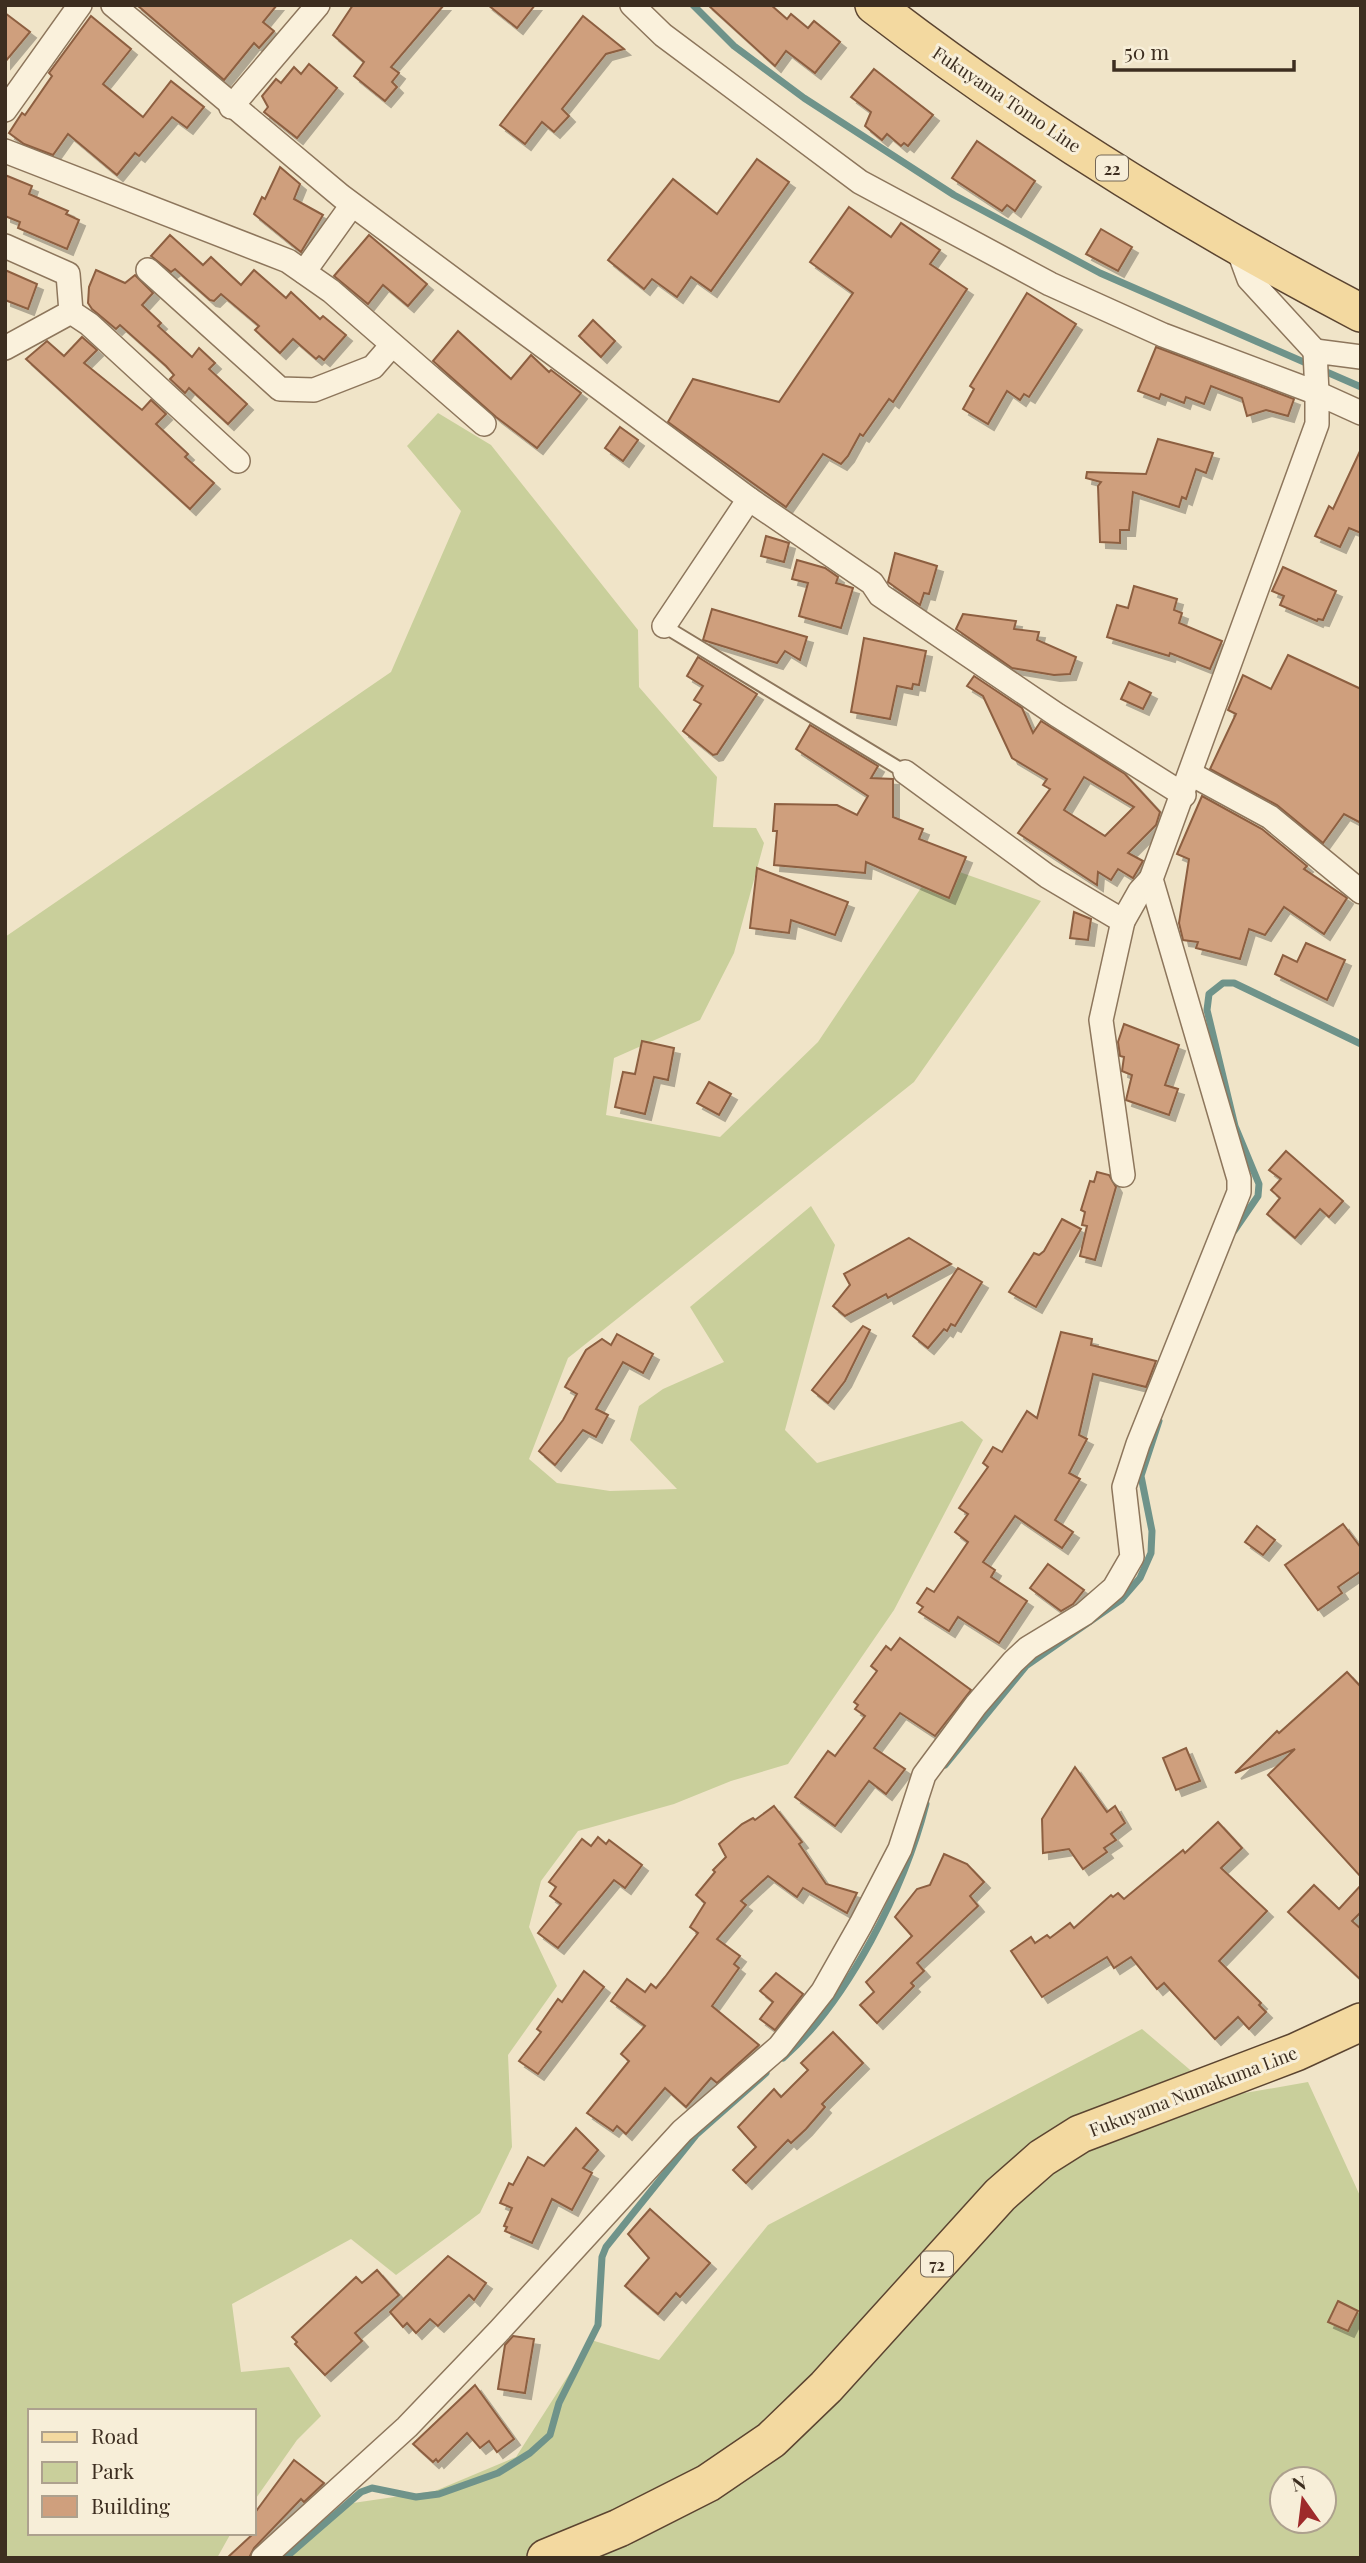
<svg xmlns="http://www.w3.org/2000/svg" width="1366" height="2563" font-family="'Playfair Display',serif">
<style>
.green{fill:#c9cf9b;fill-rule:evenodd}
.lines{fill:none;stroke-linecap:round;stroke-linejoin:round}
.stream{stroke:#6f938a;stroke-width:7}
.building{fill:#cf9f7d;stroke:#8d5f41;stroke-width:2;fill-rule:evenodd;filter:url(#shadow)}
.lane-casing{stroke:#8d765c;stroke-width:16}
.street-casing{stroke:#8d765c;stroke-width:26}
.primary-casing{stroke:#5b4430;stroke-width:40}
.lane{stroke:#faf1dc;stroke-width:12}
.street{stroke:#faf1dc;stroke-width:23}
.primary{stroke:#f3d9a0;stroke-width:37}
.labels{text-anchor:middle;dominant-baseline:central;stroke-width:6;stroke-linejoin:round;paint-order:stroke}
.shield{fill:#f7eed8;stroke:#756857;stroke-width:2}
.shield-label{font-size:16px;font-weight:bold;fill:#3d2e20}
.street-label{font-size:18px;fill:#3d2e20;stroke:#f7eed8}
</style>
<defs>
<filter id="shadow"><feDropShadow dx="6" dy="6" stdDeviation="0" flood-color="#0004"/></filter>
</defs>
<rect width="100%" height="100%" fill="#f0e4c8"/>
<g class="green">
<path d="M438,413L491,445L638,630L639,687L717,777L713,827L756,828L764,843L734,953L700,1020L614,1058L606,1115L720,1137L818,1042L937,864L1041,901L914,1082L568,1358L529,1459L557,1483L610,1491L677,1489L630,1440L639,1406L663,1389L724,1362L690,1307L811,1206L835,1245L785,1430L817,1463L962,1421L983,1440L894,1610L788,1764L731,1781L674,1804L578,1831L541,1881L529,1927L557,1986L508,2055L512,2147L480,2213L396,2275L351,2239L232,2304L241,2372L289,2367L321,2416L297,2440L254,2501V2411H30V2533H231L217,2558H5V937L391,672L461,511L407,446Z"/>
<path d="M1142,2029L1222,2097L1308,2082L1361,2198V2558H285L353,2503L435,2491L516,2457L591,2340L659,2360L768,2225ZM1282,2479H1324V2521H1282Z"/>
</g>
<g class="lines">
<g class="stream">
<path d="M693,5L734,46L804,98L954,195L1100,273L1361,387"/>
<path d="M1234,1231L1258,1196L1259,1184L1235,1126L1207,1010L1209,994L1223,983H1234L1361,1044"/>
<path d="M945,1765L1026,1666L1121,1600L1140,1578L1151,1553L1152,1531L1141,1476L1159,1421"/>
<path d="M783,2058C848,2001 905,1887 926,1804"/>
<path d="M285,2558L361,2492L372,2488L416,2497L439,2494L498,2473L530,2453L550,2435L559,2403L598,2325L602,2257L606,2247L696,2135L766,2073"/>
</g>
</g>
<g class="building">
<path d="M137,5H277L263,22L274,31L259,48L254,43L224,80Z"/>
<path d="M353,5H444L391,67L399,73L392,82L397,87L385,101L354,76L364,62L333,35Z"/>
<path d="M488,5H535L517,28Z"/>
<path d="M708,5H771L787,19L791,14L808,28L814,21L840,42L815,73L786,51L775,66Z"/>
<path d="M5,13L30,32L5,62Z"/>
<path d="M91,16L131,49L103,84L143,117L171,81L204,107L187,128L172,117L139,156L135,153L117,175L68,134L53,155L24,144L9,133L22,113L25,115L52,76L49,73Z"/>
<path d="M583,16L624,49L606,54L562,109L569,116L554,132L542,122L525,144L500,125Z"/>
<path d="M309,64L337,88L297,138L264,112L268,107L262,96L276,79L281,83L294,67L301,74Z"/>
<path d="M874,69L933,115L908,146L904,143L901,146L887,134L882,140L865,126L871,112L851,97Z"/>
<path d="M977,141L1035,181L1015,211L1007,205L1002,211L952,178Z"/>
<path d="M757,159L789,182L711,291L691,277L677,297L652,279L644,289L608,260L673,179L717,214Z"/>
<path d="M280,167L300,184L294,199L323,215L301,252L254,214L262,197L265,199Z"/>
<path d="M5,175L32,186L29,194L68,211L66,214L79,220L67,249L18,228L20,222L5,216Z"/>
<path d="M849,207L891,237L901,223L940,250L930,264L967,289L893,402L889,399L863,436L860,434L848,456L841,464L823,454L786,507L668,422L693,379L779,402L853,293L810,262Z"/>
<path d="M1101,229L1132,247L1118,271L1086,254Z"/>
<path d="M170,235L203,265L211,257L241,285L254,270L286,298L291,292L320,319L323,316L346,335L324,360L319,356L316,359L293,339L280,353L255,330L259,326L221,294L214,301L210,300L175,269L171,272L151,256Z"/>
<path d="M369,235L427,284L408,306L383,285L368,304L334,276Z"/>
<path d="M5,270L37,284L28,309L5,300Z"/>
<path d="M96,270L125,283L135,275L153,293L142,305L161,323L158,326L192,357L199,348L215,363L209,369L247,404L228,424L189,388L185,393L170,379L174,375L166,366L120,325L116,329L92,309L88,303L89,287Z"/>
<path d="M1027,293L1076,324L1029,397L1024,394L1020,400L1007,391L988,424L963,409L974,389L970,386Z"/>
<path d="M593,320L615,341L601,357L579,336Z"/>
<path d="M458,331L511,379L531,355L549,372L551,370L581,393L537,448L496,417L433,361Z"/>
<path d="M82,337L97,350L84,363L142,410L151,400L166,414L156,424L188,454L185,457L214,483L190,509L26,359L47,341L64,356Z"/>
<path d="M1156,347L1294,399L1288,416L1266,410L1247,416L1242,398L1211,386L1204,404L1186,397L1184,403L1161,394L1159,399L1138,391Z"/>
<path d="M620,427L638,440L623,461L605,448Z"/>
<path d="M1158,439L1213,453L1206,473L1196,469L1186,499L1182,497L1179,507L1133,492L1129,530H1120V543L1100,542L1098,486L1101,482L1086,478L1087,472L1146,474Z"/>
<path d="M1361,449V533L1349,528L1340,547L1315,536L1329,506L1333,509Z"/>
<path d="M766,536L789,543L784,562L761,556Z"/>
<path d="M895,553L937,566L929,594L924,593L920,605L888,582Z"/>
<path d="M797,560L825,568L838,577L836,583L853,588L841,628L799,616L808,583L792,579Z"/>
<path d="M1283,567L1336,591L1323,620L1318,619L1317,621L1280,605L1284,596L1272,591Z"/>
<path d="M1134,586L1177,599L1174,610L1182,613L1179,623L1222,641L1210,669L1170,653L1169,656L1107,637L1117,605L1128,608Z"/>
<path d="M712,609L807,637L800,660L785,651L777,663L703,640Z"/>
<path d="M963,614L1016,621L1014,629L1039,632L1037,640L1076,657L1070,674L1054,675L1012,668L956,629Z"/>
<path d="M864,638L926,651L919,685L913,684L912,689L897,686L890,719L851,712Z"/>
<path d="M1288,655L1361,689V823L1344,814L1323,843L1277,805L1210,769L1236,714L1228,710L1243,675L1271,689Z"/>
<path d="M698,657L757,694L717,754L713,755L683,731L701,704L694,700L703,686L687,676Z"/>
<path d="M974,676L1022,708L1033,733L1041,721L1125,774L1160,812L1156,825L1128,853L1143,861L1133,878L1118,869L1111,880L1098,872L1097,885L1018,833L1050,789L1043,785L1047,779L1012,758L983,696L967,686ZM1084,777L1134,807L1105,836L1064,810Z"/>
<path d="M1129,682L1151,693L1143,709L1121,699Z"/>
<path d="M810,725L878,766L871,778L893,779V817L923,829L919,839L966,857L949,898L866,862L865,873L774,865L777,831H773L775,804L837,805L857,815L868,796L796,749Z"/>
<path d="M1202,796L1262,829L1307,866L1304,869L1347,898L1324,934L1284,907L1265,935L1249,929L1240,959L1196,948L1198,942L1183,940L1179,923L1189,859L1177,854Z"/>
<path d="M757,868L848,902L835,935L791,920L789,933L750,928Z"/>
<path d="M1074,912L1091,919L1088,940L1070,938Z"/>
<path d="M1306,943L1345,960L1327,1000L1275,974L1283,955L1297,962Z"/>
<path d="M1124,1024L1179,1045L1165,1085L1178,1089L1169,1115L1126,1100L1132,1075L1122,1071L1124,1057L1120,1056L1118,1042Z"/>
<path d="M642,1041L674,1048L668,1080L654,1077L645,1114L615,1107L623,1072L635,1074Z"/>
<path d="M709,1082L731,1094L719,1115L697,1103Z"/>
<path d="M1286,1151L1343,1201L1329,1217L1320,1209L1295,1238L1267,1214L1280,1198L1271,1190L1281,1179L1269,1170Z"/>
<path d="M1097,1172L1109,1175L1116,1187L1095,1260L1080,1256L1087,1226L1082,1225L1085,1212L1081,1210L1090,1181L1094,1182Z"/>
<path d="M1062,1219L1081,1229L1036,1307L1009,1292L1034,1253L1039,1255L1044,1251Z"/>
<path d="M909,1238L951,1264L888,1298L886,1294L845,1316L833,1306L850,1285L844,1274Z"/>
<path d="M958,1268L982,1282L955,1326L951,1324L947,1331L944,1329L928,1348L913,1336Z"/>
<path d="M863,1326L870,1330L845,1381L828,1403L812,1390Z"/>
<path d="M1061,1332L1092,1339L1091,1345L1156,1361L1146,1387L1093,1374L1079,1435L1087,1439L1069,1473L1080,1479L1055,1520L1073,1532L1062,1548L1015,1516L983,1562L995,1570L991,1577L1027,1601L999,1643L958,1617L949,1631L919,1612L923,1607L917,1603L927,1588L934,1592L968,1542L955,1532L968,1514L959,1508L988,1467L983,1463L993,1447L1002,1452L1027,1411L1037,1418Z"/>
<path d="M617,1334L653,1354L643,1373L623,1362L596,1409L608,1415L596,1437L583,1430L555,1465L539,1451L563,1420L577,1394L565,1387L586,1350L602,1339L611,1345Z"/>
<path d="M1343,1524L1361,1548V1571L1338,1587L1342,1593L1318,1610L1285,1565Z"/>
<path d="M1257,1526L1275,1540L1263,1555L1245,1542Z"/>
<path d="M1048,1564L1084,1590L1073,1604L1061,1611L1030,1588Z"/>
<path d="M900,1638L971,1690L935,1736L900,1713L874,1748L905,1769L886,1794L869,1781L835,1826L795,1797L828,1751L835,1756L865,1716L855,1709L858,1705L854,1702L877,1671L871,1666L886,1646L891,1650Z"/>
<path d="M1347,1672L1361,1687V1877L1268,1775L1295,1749L1235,1773L1277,1731L1279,1733Z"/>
<path d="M1186,1748L1200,1781L1176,1790L1163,1758Z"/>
<path d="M1075,1767L1107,1812L1115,1806L1125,1823L1111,1834L1116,1840L1104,1848L1107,1852L1083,1869L1069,1849L1043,1853L1042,1819Z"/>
<path d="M774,1806L802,1842L799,1844L826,1884L857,1893L847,1913L803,1888L797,1897L768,1876L741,1901L746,1905L717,1939L740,1956L734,1964L739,1968L712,2006L759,2045L717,2083L711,2078L686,2107L665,2088L626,2134L617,2126L613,2131L587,2113L629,2061L621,2054L645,2026L611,2001L627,1979L645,1992L651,1984L656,1988L665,1977L698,1933L690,1927L705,1903L696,1895L715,1872L713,1870L726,1857L719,1844L742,1824L753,1818L755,1820Z"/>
<path d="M1218,1822L1242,1848L1221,1868L1267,1911L1219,1961L1261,2003L1259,2005L1266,2012L1249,2029L1238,2017L1215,2039L1164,1983L1157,1989L1131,1957L1114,1968L1107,1957L1042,1997L1011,1951L1031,1937L1035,1943L1047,1935L1050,1938L1070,1923L1074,1928L1111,1895L1113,1897L1118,1893L1124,1899L1183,1850L1185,1853Z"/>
<path d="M598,1837L606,1844L609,1840L642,1865L625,1888L614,1880L558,1948L538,1933L561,1904L550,1896L556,1887L549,1882L582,1839L591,1846Z"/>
<path d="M944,1854L967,1864L984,1882L970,1896L978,1906L917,1963L924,1971L911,1983L914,1986L877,2023L860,2005L874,1992L866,1982L912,1936L895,1917L917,1889L930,1885Z"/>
<path d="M1314,1885L1339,1909L1361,1885V1912L1352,1921L1361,1929V1980L1288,1912Z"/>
<path d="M584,1971L604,1987L538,2074L519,2061L541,2032L537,2029L558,1999L562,2002Z"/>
<path d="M776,1973L803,1994L775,2030L760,2019L773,2002L760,1991Z"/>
<path d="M833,2032L863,2063L822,2104L825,2107L806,2129L791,2143L788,2140L746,2183L733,2170L756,2147L738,2127L774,2089L781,2097L808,2070L801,2063Z"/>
<path d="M576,2128L598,2150L583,2168L592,2173L572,2210L552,2199L532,2243L505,2231L507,2227L504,2226L512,2208L500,2203L509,2183L513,2185L528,2157L544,2166Z"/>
<path d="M650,2209L710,2263L680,2297L676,2293L658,2314L625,2286L649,2258L628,2234Z"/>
<path d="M448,2256L486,2283L474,2300L469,2295L438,2326L430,2319L416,2333L407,2323L403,2327L390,2312Z"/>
<path d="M377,2270L399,2295L355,2333L362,2341L325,2375L295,2344L297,2342L292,2337L356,2277L362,2283Z"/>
<path d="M1338,2301L1358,2311L1348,2331L1328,2322Z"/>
<path d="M513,2336L534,2339L525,2393L498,2389L505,2345Z"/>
<path d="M475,2385L514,2439L497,2452L489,2441L480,2448L467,2433L438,2462L436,2459L433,2462L413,2444Z"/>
<path d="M294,2460L324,2483L304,2502L301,2499L254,2548L249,2558H227L254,2533V2514Z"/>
</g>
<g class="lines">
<defs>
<path id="lane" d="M664,626L905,772"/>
<g id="street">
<path d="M113,5L341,196L749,499L664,626"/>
<path d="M632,5L663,35L860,182L1050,284L1163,335L1317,393L1315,351L1361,357"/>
<path d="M231,107L318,5"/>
<path d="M5,110L80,5"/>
<path d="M5,151L288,261L331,291L484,424"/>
<path d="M5,246L68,274L71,312L5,348"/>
<path d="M1238,249L1249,279L1315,351"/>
<path d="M148,270L280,389L314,390L373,367L392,345"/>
<path d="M304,272L352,205"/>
<path d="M71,312L89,324L238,461"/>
<path d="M749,499L872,583L880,595L1057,715L1184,795"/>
<path d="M905,772L1047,876L1123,921L1140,891L1151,879"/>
<path d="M1191,774L1270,817L1361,892"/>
<path d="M1123,1175L1101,1020L1123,921"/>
<path d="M263,2558L407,2427L498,2332L682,2131L779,2047L823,1991L861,1924L900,1849L924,1775L976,1705L1013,1662L1028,1648L1084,1614L1114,1588L1132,1557L1124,1487L1138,1444L1239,1192V1179L1151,879L1317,424V393L1361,413"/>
</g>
<g id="primary">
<path d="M874,5C1026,122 1191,224 1361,313"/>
<path d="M546,2558L619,2528L708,2483L771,2440L826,2387L1000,2195L1042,2158L1080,2134L1296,2052L1361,2022"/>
</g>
</defs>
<use href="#lane" class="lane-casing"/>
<use href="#street" class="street-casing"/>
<use href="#primary" class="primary-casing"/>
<use href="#lane" class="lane"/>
<use href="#street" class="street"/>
<use href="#primary" class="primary"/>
</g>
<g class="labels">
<g class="shield">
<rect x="1096" y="155.5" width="32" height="25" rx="5"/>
<rect x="921" y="2251.5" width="32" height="25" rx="5"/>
</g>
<g class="shield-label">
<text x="1112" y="168">22</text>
<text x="937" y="2264">72</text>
</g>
<g class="street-label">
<text transform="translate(1007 99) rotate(34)">Fukuyama Tomo Line</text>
<text transform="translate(1193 2091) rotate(-21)">Fukuyama Numakuma Line</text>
</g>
</g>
<rect width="1366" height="2563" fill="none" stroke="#3d2e20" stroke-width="14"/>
<rect x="28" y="2409" width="228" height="126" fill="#f7eed8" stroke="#ada18e" stroke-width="2"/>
<rect x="42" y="2432" width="35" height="10" fill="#f3d9a0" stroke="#ada18e" stroke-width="2"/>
<text x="91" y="2444" font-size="21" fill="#3d2e20">Road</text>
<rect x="42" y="2462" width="35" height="21" fill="#c9cf9b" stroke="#ada18e" stroke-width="2"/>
<text x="91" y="2479" font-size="21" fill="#3d2e20">Park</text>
<rect x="42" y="2496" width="35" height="21" fill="#cf9f7d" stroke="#ada18e" stroke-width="2"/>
<text x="91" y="2514" font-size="21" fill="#3d2e20">Building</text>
<g transform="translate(1303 2500) rotate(346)"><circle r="33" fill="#f7eed8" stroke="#ada18e" stroke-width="2"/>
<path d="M0-5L12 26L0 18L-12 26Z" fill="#9e2a2b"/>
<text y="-10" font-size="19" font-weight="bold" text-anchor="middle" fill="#3d2e20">N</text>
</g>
<path d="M1114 60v10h180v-10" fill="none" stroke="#3d2e20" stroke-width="3.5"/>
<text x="1124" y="60" font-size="21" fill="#3d2e20" stroke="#f7eed8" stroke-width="5" paint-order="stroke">50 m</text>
</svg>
